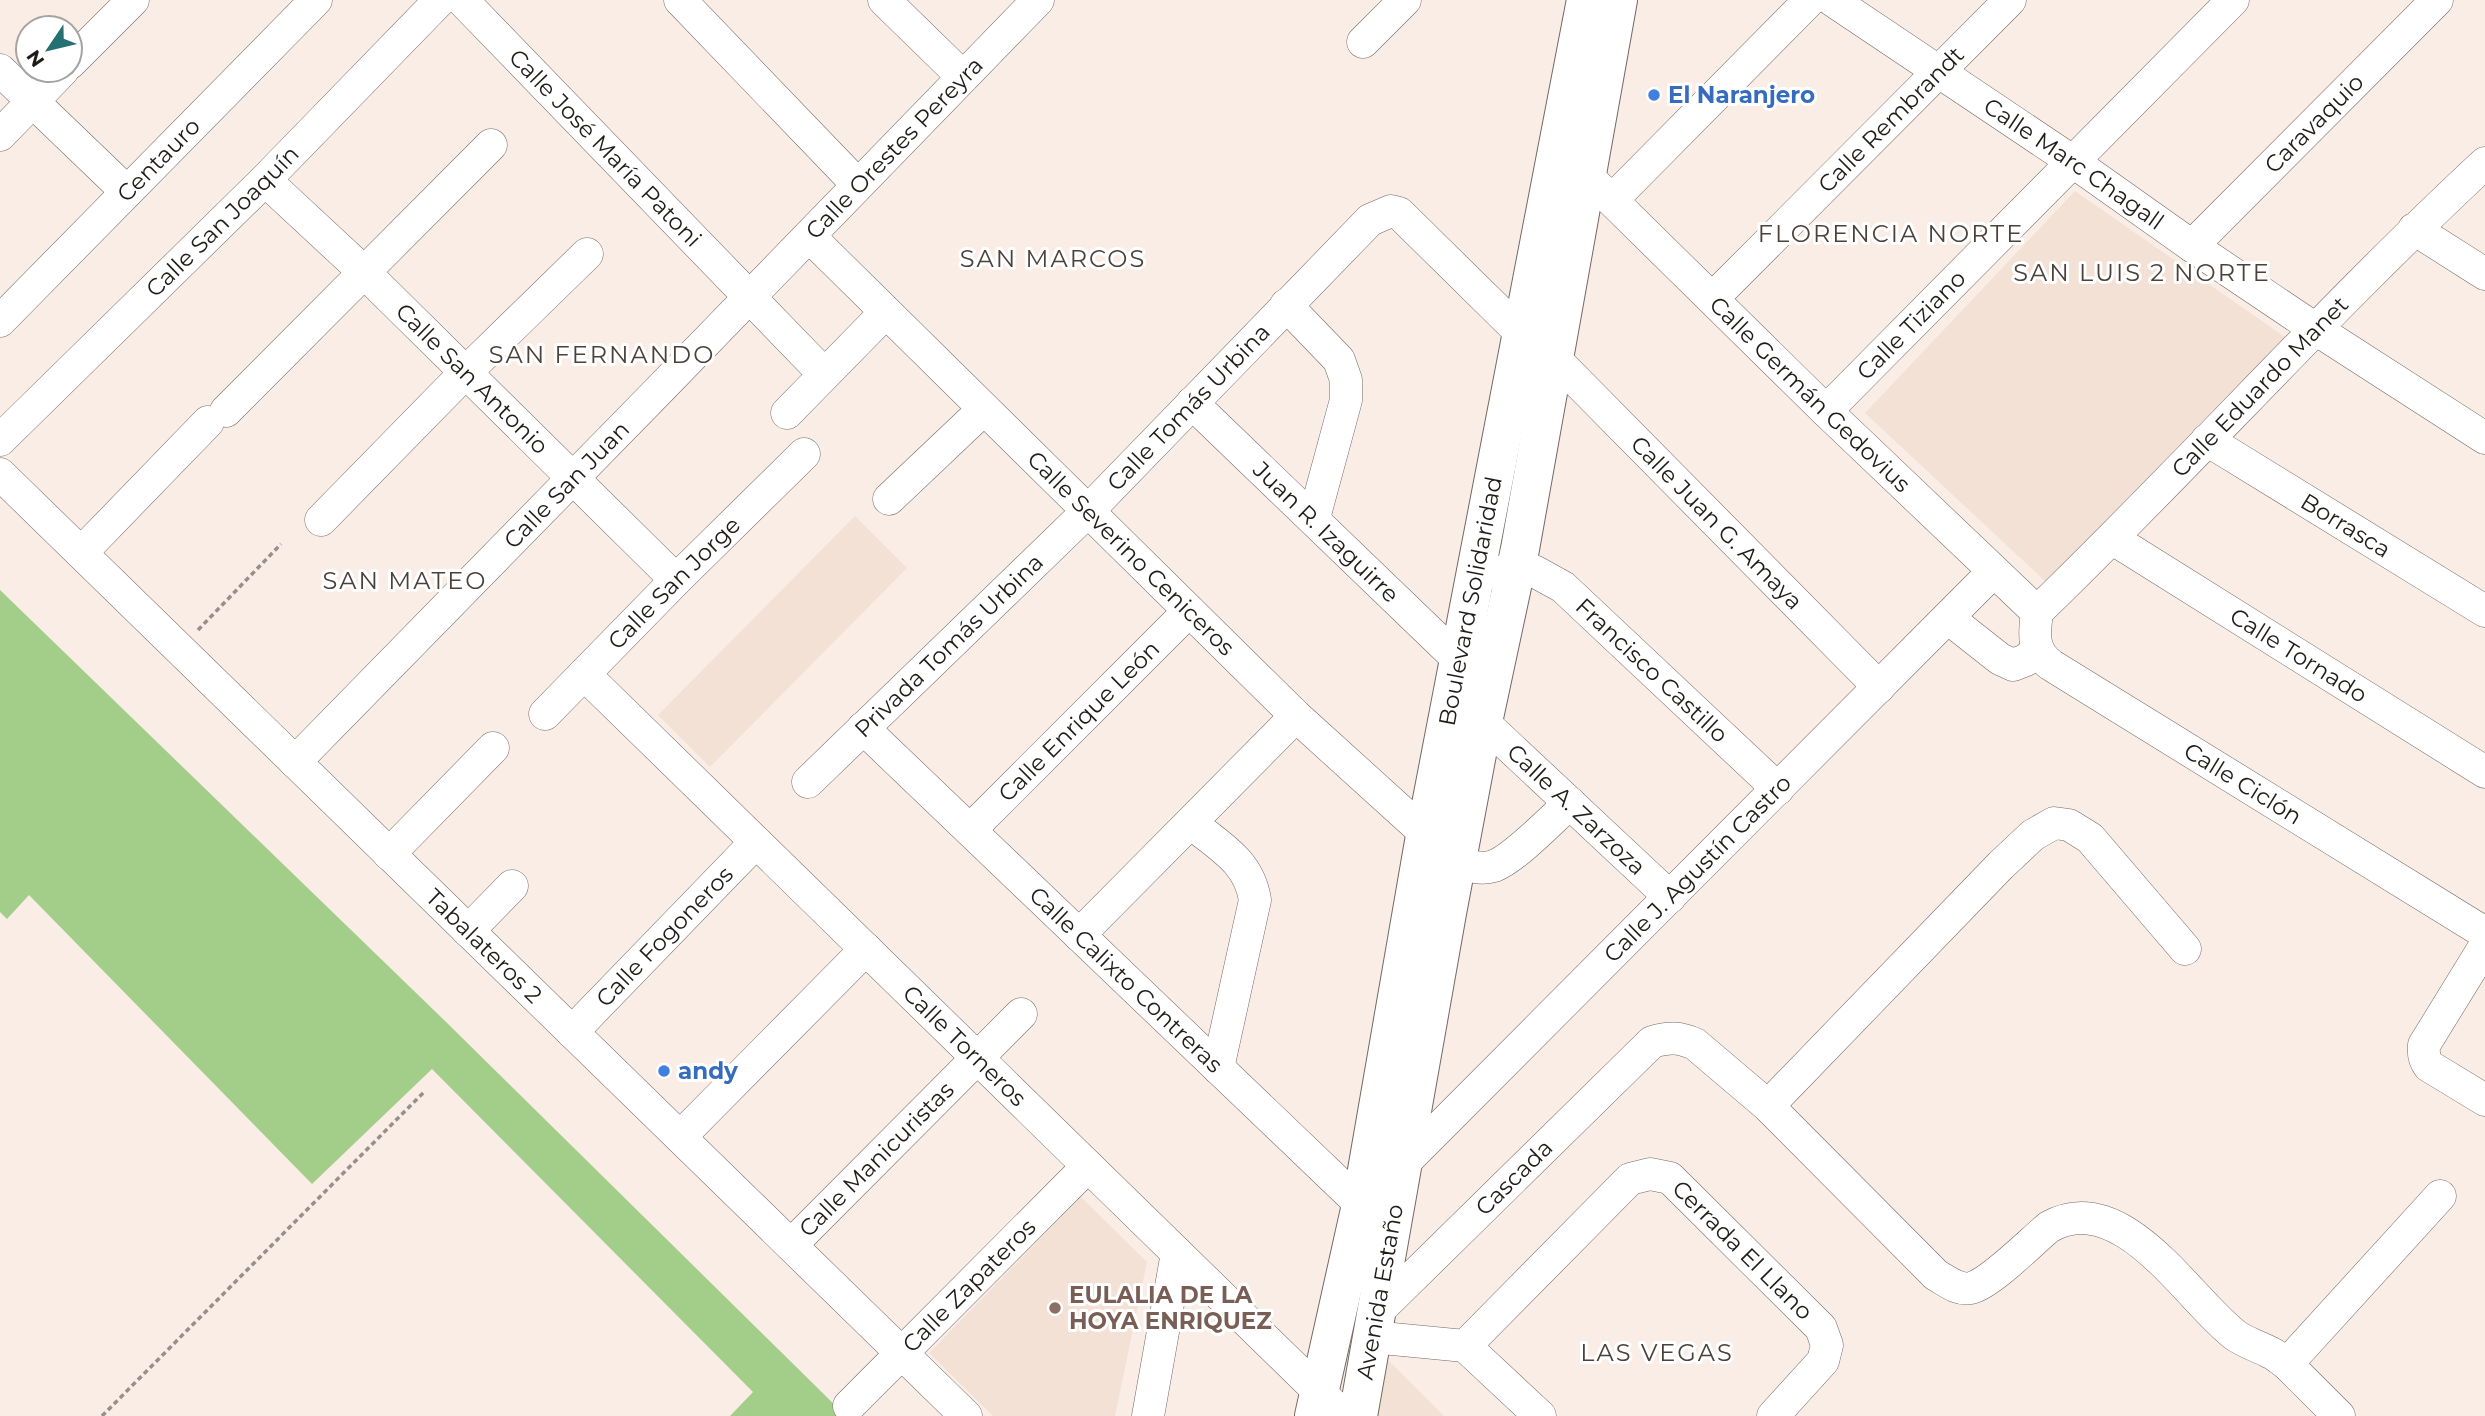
<svg xmlns="http://www.w3.org/2000/svg" width="2485" height="1416" font-family="Montserrat,sans-serif">
<style>
.built{fill:#f4e1d5}
.green{fill:#a2ce89}
.lines{fill:none;stroke-linecap:round;stroke-linejoin:round}
.minor-casing{stroke:#736962;stroke-width:33}
.major-casing{stroke:#736962;stroke-width:40}
.path{stroke:#988f8a;stroke-width:3.5;stroke-dasharray:5 3.5;stroke-linecap:butt}
.minor{stroke:#fff;stroke-width:32}
.major{stroke:#fff;stroke-width:38}
.shop-dot{fill:#3f7fe0;stroke:#fff;stroke-width:2.5}
.education-dot{fill:#8d6e63;stroke:#fff;stroke-width:2.5}
.labels{text-anchor:middle;dominant-baseline:central;stroke-width:6;stroke-linejoin:round;paint-order:stroke}
.shop-label{font-size:23px;font-weight:bold;fill:#366cbe;stroke:#fff;text-anchor:start}
.street-label{font-size:23px;fill:#1f1b18;stroke:#fff}
.education-label{font-size:23px;font-weight:bold;fill:#785e54;stroke:#fff;text-anchor:start}
.neighbourhood-label{font-size:24px;letter-spacing:2px;fill:#4b413b;stroke:#fff}
</style>
<rect width="100%" height="100%" fill="#f9ede6"/>
<g class="built">
<path d="M2075,191L2285,337L2047,583L1865,413Z"/>
<path d="M855,516L907,568L710,767L658,715Z"/>
<path d="M1081,1197L1147,1262L1115,1416H993L929,1353Z"/>
<path d="M1387,1359L1444,1416H1376Z"/>
</g>
<path class="green" d="M0,590L444,1020L846,1416H730L753,1392L432,1069L312,1184L29,895L7,919L0,912Z"/>
<g class="lines">
<defs>
<g id="minor">
<path id="s1" d="M462,0L824,374"/>
<path d="M680,0L857,184"/>
<path d="M884,0L963,77"/>
<path id="s2" d="M1832,0L2072,161L2192,246L2314,328L2485,438"/>
<path d="M1363,42L1405,0"/>
<path d="M70,63L133,0"/>
<path d="M0,70L127,192"/>
<path d="M0,135L63,70"/>
<path id="s3" d="M1585,174L1826,411L2037,612"/>
<path id="s4" d="M265,180L364,272L676,580"/>
<path d="M1613,199L1810,0"/>
<path d="M2414,229L2485,274"/>
<path id="s5" d="M809,236L1296,716L1457,862C1469,866 1481,870 1494,866C1515,858 1552,819 1570,803"/>
<path id="s6" d="M2192,246L2437,0"/>
<path id="s7" d="M1713,298L2010,0"/>
<path d="M1286,305L1339,360L1346,380V400L1314,518"/>
<path id="s8" d="M0,321L316,0"/>
<path id="s9" d="M1192,403L1459,660"/>
<path d="M226,411L491,145"/>
<path id="s10" d="M1826,411L2233,0"/>
<path d="M787,413L885,313"/>
<path id="s11" d="M0,440L265,180L440,0"/>
<path id="s12" d="M2207,440L2485,611"/>
<path id="s13" d="M0,474L966,1416"/>
<path d="M889,499L984,409"/>
<path d="M321,520L465,373L587,254"/>
<path id="s14" d="M2113,539L2485,772"/>
<path d="M81,553L208,422"/>
<path id="s15" d="M1493,572L1534,571L1563,587L1778,789"/>
<path id="s16" d="M2037,612C2189,465 2330,307 2485,163"/>
<path id="s17" d="M2037,612C2034,634 2032,651 2051,665L2485,933"/>
<path d="M1948,618L2000,659L2013,665L2026,660L2037,650"/>
<path id="s18" d="M584,674L1344,1416"/>
<path id="s19" d="M545,714L676,580L804,454"/>
<path id="s20" d="M1483,722L1670,897"/>
<path id="s21" d="M863,728L1374,1217"/>
<path id="s22" d="M295,762C544,509 791,255 1038,0"/>
<path id="s23" d="M808,782L1089,510L1370,220L1391,211L1399,213L1522,334L1555,359L1879,687"/>
<path d="M1191,823C1220,847 1249,861 1255,900L1218,1068"/>
<path id="s24" d="M970,830L1189,611"/>
<path d="M389,854L493,748"/>
<path d="M468,931L512,886"/>
<path d="M1079,935L1296,716"/>
<path d="M2485,946L2424,1045C2423,1054 2424,1060 2429,1066L2485,1100"/>
<path id="s25" d="M572,1032L756,842"/>
<path d="M1768,1106L2001,865L2033,835L2054,823L2069,825L2090,838L2185,949"/>
<path d="M680,1137L866,949"/>
<path id="s26" d="M1401,1166L1993,572"/>
<path id="s27" d="M791,1245L1021,1014"/>
<path id="s28" d="M1377,1312L1652,1042C1669,1037 1679,1037 1695,1044L1768,1106L1936,1275C1947,1281 1958,1291 1971,1288C1991,1283 2032,1241 2049,1227C2122,1186 2187,1298 2235,1335C2246,1343 2258,1346 2269,1352C2275,1354 2281,1360 2287,1364L2440,1196"/>
<path d="M1372,1337L1465,1346L1540,1416"/>
<path id="s29" d="M1465,1346L1630,1179L1650,1174L1670,1178L1821,1328L1827,1345L1823,1361L1773,1416"/>
<path d="M2287,1364L2339,1416"/>
<path id="s30" d="M849,1406L1088,1166"/>
<path d="M1148,1416L1177,1253"/>
</g>
<g id="major">
<path id="s31" d="M1314,1416L1361,1205L1425,836L1586,0"/>
<path id="s32" d="M1358,1416L1447,913L1483,722L1520,549L1618,0"/>
</g>
</defs>
<use href="#minor" class="minor-casing"/>
<use href="#major" class="major-casing"/>
<g class="path">
<path d="M198,630L281,544"/>
<path d="M102,1416L425,1091"/>
</g>
<use href="#minor" class="minor"/>
<use href="#major" class="major"/>
</g>
<g class="shop-dot">
<circle cx="1654" cy="95" r="7"/>
<circle cx="664" cy="1071" r="7"/>
</g>
<circle class="education-dot" cx="1055" cy="1308" r="7"/>
<g class="labels">
<g class="shop-label">
<text x="1668" y="95">El Naranjero</text>
<text x="678" y="1071">andy</text>
</g>
<g class="street-label">
<text stroke="none"><textPath href="#s7" startOffset="252">Calle Rembrandt</textPath></text>
<text stroke="none"><textPath href="#s6" startOffset="173">Caravaquio</textPath></text>
<text stroke="none"><textPath href="#s1" startOffset="206">Calle José María Patoni</textPath></text>
<text stroke="none"><textPath href="#s22" startOffset="858">Calle Orestes Pereyra</textPath></text>
<text stroke="none"><textPath href="#s8" startOffset="226">Centauro</textPath></text>
<text stroke="none"><textPath href="#s2" startOffset="292">Calle Marc Chagall</textPath></text>
<text stroke="none"><textPath href="#s11" startOffset="312">Calle San Joaquín</textPath></text>
<text stroke="none"><textPath href="#s10" startOffset="121">Calle Tiziano</textPath></text>
<text stroke="none"><textPath href="#s4" startOffset="287">Calle San Antonio</textPath></text>
<text stroke="none"><textPath href="#s16" startOffset="317">Calle Eduardo Manet</textPath></text>
<text stroke="none"><textPath href="#s3" startOffset="315">Calle Germán Gedovius</textPath></text>
<text stroke="none"><textPath href="#s23" startOffset="534">Calle Tomás Urbina</textPath></text>
<text stroke="none"><textPath href="#s22" startOffset="388">Calle San Juan</textPath></text>
<text stroke="none"><textPath href="#s23" startOffset="1270">Calle Juan G. Amaya</textPath></text>
<text stroke="none"><textPath href="#s12" startOffset="163">Borrasca</textPath></text>
<text stroke="none"><textPath href="#s9" startOffset="186">Juan R. Izaguirre</textPath></text>
<text stroke="none"><textPath href="#s5" startOffset="452">Calle Severino Ceniceros</textPath></text>
<text stroke="none"><textPath href="#s19" startOffset="184">Calle San Jorge</textPath></text>
<text stroke="none"><textPath href="#s31" startOffset="830">Boulevard Solidaridad</textPath></text>
<text stroke="none"><textPath href="#s23" startOffset="196">Privada Tomás Urbina</textPath></text>
<text stroke="none"><textPath href="#s14" startOffset="219">Calle Tornado</textPath></text>
<text stroke="none"><textPath href="#s15" startOffset="196">Francisco Castillo</textPath></text>
<text stroke="none"><textPath href="#s24" startOffset="154">Calle Enrique León</textPath></text>
<text stroke="none"><textPath href="#s17" startOffset="284">Calle Ciclón</textPath></text>
<text stroke="none"><textPath href="#s20" startOffset="128">Calle A. Zarzoza</textPath></text>
<text stroke="none"><textPath href="#s26" startOffset="420">Calle J. Agustín Castro</textPath></text>
<text stroke="none"><textPath href="#s25" startOffset="133">Calle Fogoneros</textPath></text>
<text stroke="none"><textPath href="#s13" startOffset="676">Tabalateros 2</textPath></text>
<text stroke="none"><textPath href="#s21" startOffset="364">Calle Calixto Contreras</textPath></text>
<text stroke="none"><textPath href="#s18" startOffset="532">Calle Torneros</textPath></text>
<text stroke="none"><textPath href="#s27" startOffset="121">Calle Manicuristas</textPath></text>
<text stroke="none"><textPath href="#s28" startOffset="192">Cascada</textPath></text>
<text stroke="none"><textPath href="#s29" startOffset="378">Cerrada El Llano</textPath></text>
<text stroke="none"><textPath href="#s30" startOffset="170">Calle Zapateros</textPath></text>
<text stroke="none"><textPath href="#s32" startOffset="126">Avenida Estaño</textPath></text>
</g>
<g class="education-label">
<text x="1069" y="1295">EULALIA DE LA<tspan x="1069" dy="26">HOYA ENRIQUEZ</tspan></text>
</g>
<g class="neighbourhood-label">
<text x="1891" y="233">FLORENCIA NORTE</text>
<text x="1053" y="258">SAN MARCOS</text>
<text x="2142" y="272">SAN LUIS 2 NORTE</text>
<text x="602" y="354">SAN FERNANDO</text>
<text x="405" y="580">SAN MATEO</text>
<text x="1657" y="1352">LAS VEGAS</text>
</g>
</g>
<g transform="translate(49 49) rotate(235)"><circle r="33" fill="#ffffff" stroke="#a5a4a3" stroke-width="2"/>
<path d="M0-5L12 26L0 18L-12 26Z" fill="#257070"/>
<text y="-10" font-size="19" font-weight="bold" text-anchor="middle" fill="#1f1b18">N</text>
</g>
</svg>
